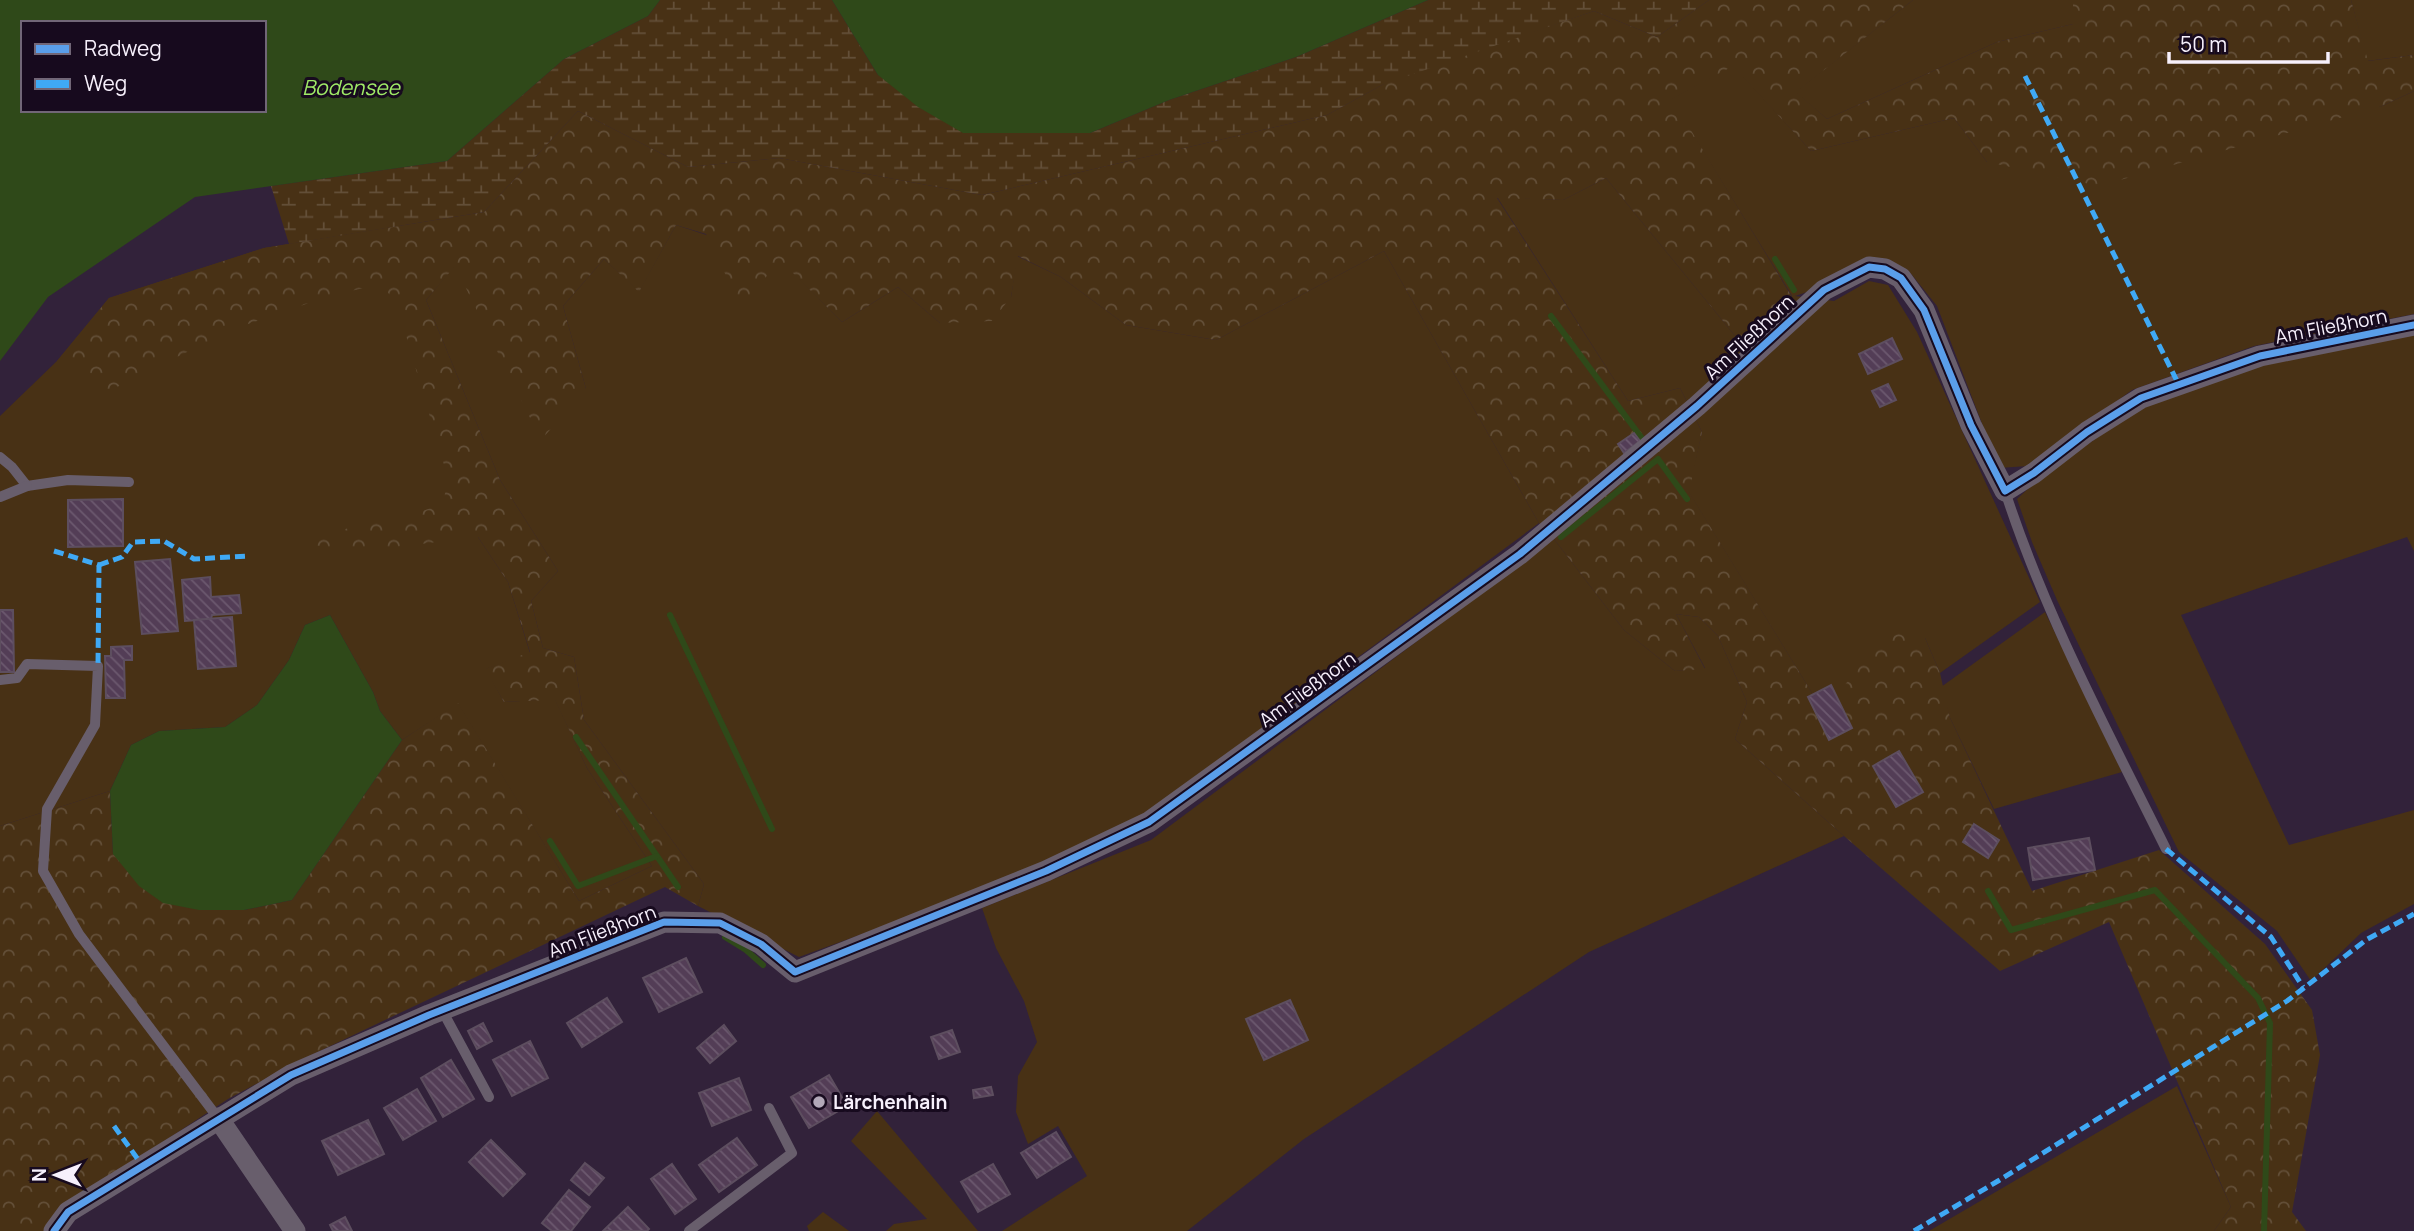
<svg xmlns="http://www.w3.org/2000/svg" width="2414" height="1231" font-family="Manrope,sans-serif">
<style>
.green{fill:#483115}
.forest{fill:url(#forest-crowns)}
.wetland{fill:url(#wetland-marsh)}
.water{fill:#2f4919;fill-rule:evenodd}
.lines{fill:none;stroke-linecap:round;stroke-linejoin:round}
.stream{stroke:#2f4919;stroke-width:6}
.building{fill:url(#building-back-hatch);stroke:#5d4e5f;stroke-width:2}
.lane{stroke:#685e6c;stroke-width:10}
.street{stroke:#685e6c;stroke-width:21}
.quiet{stroke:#3fa9f5;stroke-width:5;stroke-dasharray:10 5;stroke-linecap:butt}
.cycleway-casing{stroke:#170a1e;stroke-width:11}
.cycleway{stroke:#5a9eea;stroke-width:7}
.poi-dot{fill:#b2a8b8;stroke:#170a1e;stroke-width:2.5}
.labels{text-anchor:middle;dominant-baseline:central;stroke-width:6;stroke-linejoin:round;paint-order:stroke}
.street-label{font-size:19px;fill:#f7f0fc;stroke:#170a1e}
.poi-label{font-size:19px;font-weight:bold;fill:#f7f0fc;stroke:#170a1e;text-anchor:start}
.water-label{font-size:21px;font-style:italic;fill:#9fea67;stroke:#170a1e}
</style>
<defs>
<pattern id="forest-crowns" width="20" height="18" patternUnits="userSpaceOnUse" patternTransform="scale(1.75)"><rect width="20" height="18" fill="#483115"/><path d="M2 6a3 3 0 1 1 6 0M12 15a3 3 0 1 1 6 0" fill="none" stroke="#634f38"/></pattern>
<pattern id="wetland-marsh" width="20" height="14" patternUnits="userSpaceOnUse" patternTransform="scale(1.75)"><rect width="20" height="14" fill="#483115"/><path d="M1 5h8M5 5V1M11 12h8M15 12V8" fill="none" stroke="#634f38"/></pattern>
<pattern id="building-back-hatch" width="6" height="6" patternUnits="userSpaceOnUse" patternTransform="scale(1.75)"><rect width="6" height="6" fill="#533d56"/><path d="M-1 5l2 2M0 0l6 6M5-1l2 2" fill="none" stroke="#6c596f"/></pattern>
</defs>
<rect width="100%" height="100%" fill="#32223a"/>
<g class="green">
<path d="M1913,0H2073V24L1997,42L1827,119L1795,92Z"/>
<path d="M2351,0H2414V55L2367,61Z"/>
<path d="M1733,65L1811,151L1954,118L1987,162L2382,106L2414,91V314L2254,346L2132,390L2028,466L1999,468L1937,306L1908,270L1869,260L1825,286L1795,296L1834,301L1869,281L1888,285L1917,332L2040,602L1940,673L1925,638L1823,711L1688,491L1702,432L1680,388L1628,401L1497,197L1563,200L1606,178L1741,343L1792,296L1671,99Z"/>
<path d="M676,225L780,259L842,322L898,287L940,323L1011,297L1017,256L1061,277L1126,325L1216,340L1384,251L1539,523L1145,815L972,894L799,957L698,906L704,884L584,720L574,657L543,648L531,601L558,571L500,480L426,300L455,265L586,389L563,306L604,259L639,291Z"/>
<path d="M398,226L478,537L508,582L530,653L486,669L504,702L555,699L587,768L652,866L579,901L458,704L402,740L380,711L373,692L330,615L305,625L289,660L257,705L225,727L159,731L131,745L110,791L0,826V416L57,361L109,298L264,248Z"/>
<path d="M2414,333V551L2407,537L2181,615L2289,845L2414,810V904L2361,933L2311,981L2277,931L2179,852L2057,600L2032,542L2017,499L2043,475L2149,402L2262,362Z"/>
<path d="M1554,539L1624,630L1675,671L1705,668L1676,614L1699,617L1718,636L1747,702L1735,739L1844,836L1589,952L1304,1139L1187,1231H1002L1087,1176L1058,1126L1028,1144L1016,1112L1018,1076L1037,1042L1024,1001L996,948L982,908L1151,840Z"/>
<path d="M2045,612L2122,772L1994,809L1950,718L1941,687Z"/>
<path d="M2177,1086L2231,1207L2214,1231H1929Z"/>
<path d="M877,1111L978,1231H886L894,1224L927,1219L851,1141Z"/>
<path d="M823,1212L849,1231H809L807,1226Z"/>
</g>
<path class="forest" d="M1709,0H1913L1796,92L1827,119L1997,42L2073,24V0H2351L2368,61L2414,55V91L2382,106L2099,186L1987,162L1954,118L1811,151L1733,66L1672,99L1792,297L1741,343L1606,178L1563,200L1497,198L1628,401L1680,388L1702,432L1689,492L1823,711L1893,627L1925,638L1940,673L1950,718L2032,891L2159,850L2265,944L2312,1010L2320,1055L2292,1212L2306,1231H2214L2231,1207L2109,922L2000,971L1844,836L1735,739L1747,702L1718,636L1699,617L1676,614L1705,669L1675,671L1624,630L1554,539L1539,523L1384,251L1216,340L1126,325L1061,277L1018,256L1011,297L992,321L940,323L898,287L842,322L780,260L741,307L706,234L676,225L639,292L604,259L563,306L586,389L541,440L455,266L426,300L500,480L558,571L531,601L543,648L574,657L584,720L704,884L698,906L665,887L305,1058L228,1099L60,1210L46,1231H0V826L110,791L113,854L244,910L292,900L402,740L458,703L579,901L652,866L587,768L555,700L504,702L485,669L530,652L508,582L478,537L363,551L303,544C322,536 340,530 360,525C389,518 418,516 444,502L447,475L398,308L387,291L369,287L332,295L231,330L105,393L57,361L109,298L264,248L484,212L578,111L688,167L779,158L982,195L1327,115L1391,80L1594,11L1657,37Z"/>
<path class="wetland" d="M660,0H832L878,75L1090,133L1169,100L1296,57L1428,0H1709L1657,37L1594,11L1382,85L1327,115L982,195L779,158L688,167L578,111L484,212L289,244L271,186L447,161L564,59L648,16Z"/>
<g class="water">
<path d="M0,0H660L648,16L564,59L447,161L195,197L48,297L0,361ZM23,23H264V110H23Z"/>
<path d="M832,0H1428L1296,57L1169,100L1090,133H963L918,107L878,75Z"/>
<path d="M330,615L373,692L380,711L402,740L292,900L244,910H199L163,903L139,886L113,854L110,791L131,745L159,731L225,727L257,705L289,660L305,625Z"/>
</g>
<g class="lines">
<g class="stream">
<path d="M1775,259L1794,290"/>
<path d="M1551,316L1644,441"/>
<path d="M1561,537L1658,459L1687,499"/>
<path d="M670,615L772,829"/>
<path d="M576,737L678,887"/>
<path d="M550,841L578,886L657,856"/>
<path d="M1988,891L2011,930L2155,890L2258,998L2270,1023L2264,1231"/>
<path d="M725,937L746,950L763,965"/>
</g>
</g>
<g class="building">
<path d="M1892,338L1902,359L1868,374L1859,354Z"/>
<path d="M1888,384L1896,400L1880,407L1872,391Z"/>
<path d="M1634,433L1640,441L1624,453L1618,444Z"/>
<path d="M123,499V546L68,547V500Z"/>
<path d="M170,559L178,631L142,634L135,562Z"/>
<path d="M210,577L211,597L239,595L241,613L212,615L211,619L185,621L182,580Z"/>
<path d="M0,610H13L14,672H0Z"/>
<path d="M232,617L236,666L198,669L194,620Z"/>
<path d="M132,646V660H124L125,698H106L105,656H111V647Z"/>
<path d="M1831,685L1852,728L1829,740L1808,697Z"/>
<path d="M1899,751L1923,792L1896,807L1873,766Z"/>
<path d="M1974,824L1999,840L1988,858L1963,842Z"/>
<path d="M2089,838L2095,870L2033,880L2028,848Z"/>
<path d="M686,958L702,992L659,1012L643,978Z"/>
<path d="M607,998L622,1022L582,1047L567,1023Z"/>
<path d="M1290,1000L1308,1040L1264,1060L1246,1019Z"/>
<path d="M483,1023L492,1041L477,1049L468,1031Z"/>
<path d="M724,1025L736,1041L710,1063L697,1048Z"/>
<path d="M952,1030L960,1052L939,1059L931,1037Z"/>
<path d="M530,1041L548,1078L512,1096L493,1060Z"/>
<path d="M451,1060L474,1099L443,1117L421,1078Z"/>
<path d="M829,1075L847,1106L809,1128L791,1097Z"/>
<path d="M739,1078L751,1110L712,1126L699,1093Z"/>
<path d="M991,1087L993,1095L974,1098L973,1090Z"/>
<path d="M417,1089L436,1121L403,1140L384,1108Z"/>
<path d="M368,1120L384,1154L338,1175L322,1141Z"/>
<path d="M1056,1132L1071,1157L1037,1178L1021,1153Z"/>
<path d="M737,1138L757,1165L719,1192L699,1165Z"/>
<path d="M491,1140L525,1174L503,1196L469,1162Z"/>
<path d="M585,1163L604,1178L589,1195L571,1180Z"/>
<path d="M672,1164L696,1199L675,1214L651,1179Z"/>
<path d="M993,1164L1010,1194L978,1212L961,1182Z"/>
<path d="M569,1190L590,1207L571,1231H552L542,1223Z"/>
<path d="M628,1207L649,1229L647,1231H603Z"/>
<path d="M345,1217L352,1231H333L330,1225Z"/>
</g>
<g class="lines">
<g class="lane">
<path d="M0,457L12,467L27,486L68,480L129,482"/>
<path d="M2005,491C2045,615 2108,732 2166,849"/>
<path d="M0,497L27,486"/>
<path d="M0,680L17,678L27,664L98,666L95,725L47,809L43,871L79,934L218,1118"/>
<path d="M442,1010L489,1097"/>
<path d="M689,1231L792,1153L769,1108"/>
</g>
<g class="street">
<path d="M218,1118L295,1231"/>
<path d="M54,1231L68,1212L291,1075L429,1015L664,922L720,923L761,944L795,972L1046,871L1149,822L1520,554L1697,406L1824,290L1869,267L1885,269L1901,278L1924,310L1971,425L2005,491L2034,473L2087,432L2141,398L2260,356L2414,325"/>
</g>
<g class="quiet">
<path d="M2025,76L2179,385"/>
<path d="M54,551L99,565L98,666"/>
<path d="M99,565L122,557L133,542L164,541L194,559L249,556"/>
<path d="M2166,849L2271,937L2303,987"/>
<path d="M114,1126L142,1165"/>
<path d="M1914,1231L1998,1181L2287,1001L2366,940L2414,914"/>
</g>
<defs>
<path id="cycleway" d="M54,1231L68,1212L291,1075L429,1015L664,922L720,923L761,944L795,972L1046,871L1149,822L1520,554L1697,406L1824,290L1869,267L1885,269L1901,278L1924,310L1971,425L2005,491L2034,473L2087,432L2141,398L2260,356L2414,325"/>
</defs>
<use href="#cycleway" class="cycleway-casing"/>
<use href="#cycleway" class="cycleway"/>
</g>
<circle class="poi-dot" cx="819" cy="1102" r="7"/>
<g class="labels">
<g class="street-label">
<text transform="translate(2331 326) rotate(-11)">Am Fließhorn</text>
<text transform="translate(1749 337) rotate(-43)">Am Fließhorn</text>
<text transform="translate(1307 689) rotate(-36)">Am Fließhorn</text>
<text transform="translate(602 931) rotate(-21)">Am Fließhorn</text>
</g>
<g class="poi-label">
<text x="833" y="1102">Lärchenhain</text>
</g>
<g class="water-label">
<text x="351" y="87">Bodensee</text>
</g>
</g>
<rect x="21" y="21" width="245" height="91" fill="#170a1e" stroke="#716677" stroke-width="2"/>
<rect x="35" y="44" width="35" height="10" fill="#5a9eea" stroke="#716677" stroke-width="2"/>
<text x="84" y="56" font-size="21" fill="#f7f0fc">Radweg</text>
<rect x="35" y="79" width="35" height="10" fill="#3fa9f5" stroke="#716677" stroke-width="2"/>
<text x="84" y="91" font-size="21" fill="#f7f0fc">Weg</text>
<g transform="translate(56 1175) rotate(270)" stroke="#170a1e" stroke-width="5" paint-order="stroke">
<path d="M0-5L12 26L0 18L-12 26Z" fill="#f7f0fc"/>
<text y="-10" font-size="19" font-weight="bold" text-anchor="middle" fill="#f7f0fc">N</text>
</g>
<path d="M2169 52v10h159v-10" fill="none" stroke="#f7f0fc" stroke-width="3.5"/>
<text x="2180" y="52" font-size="21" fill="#f7f0fc" stroke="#170a1e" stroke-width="5" paint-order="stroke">50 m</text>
</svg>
